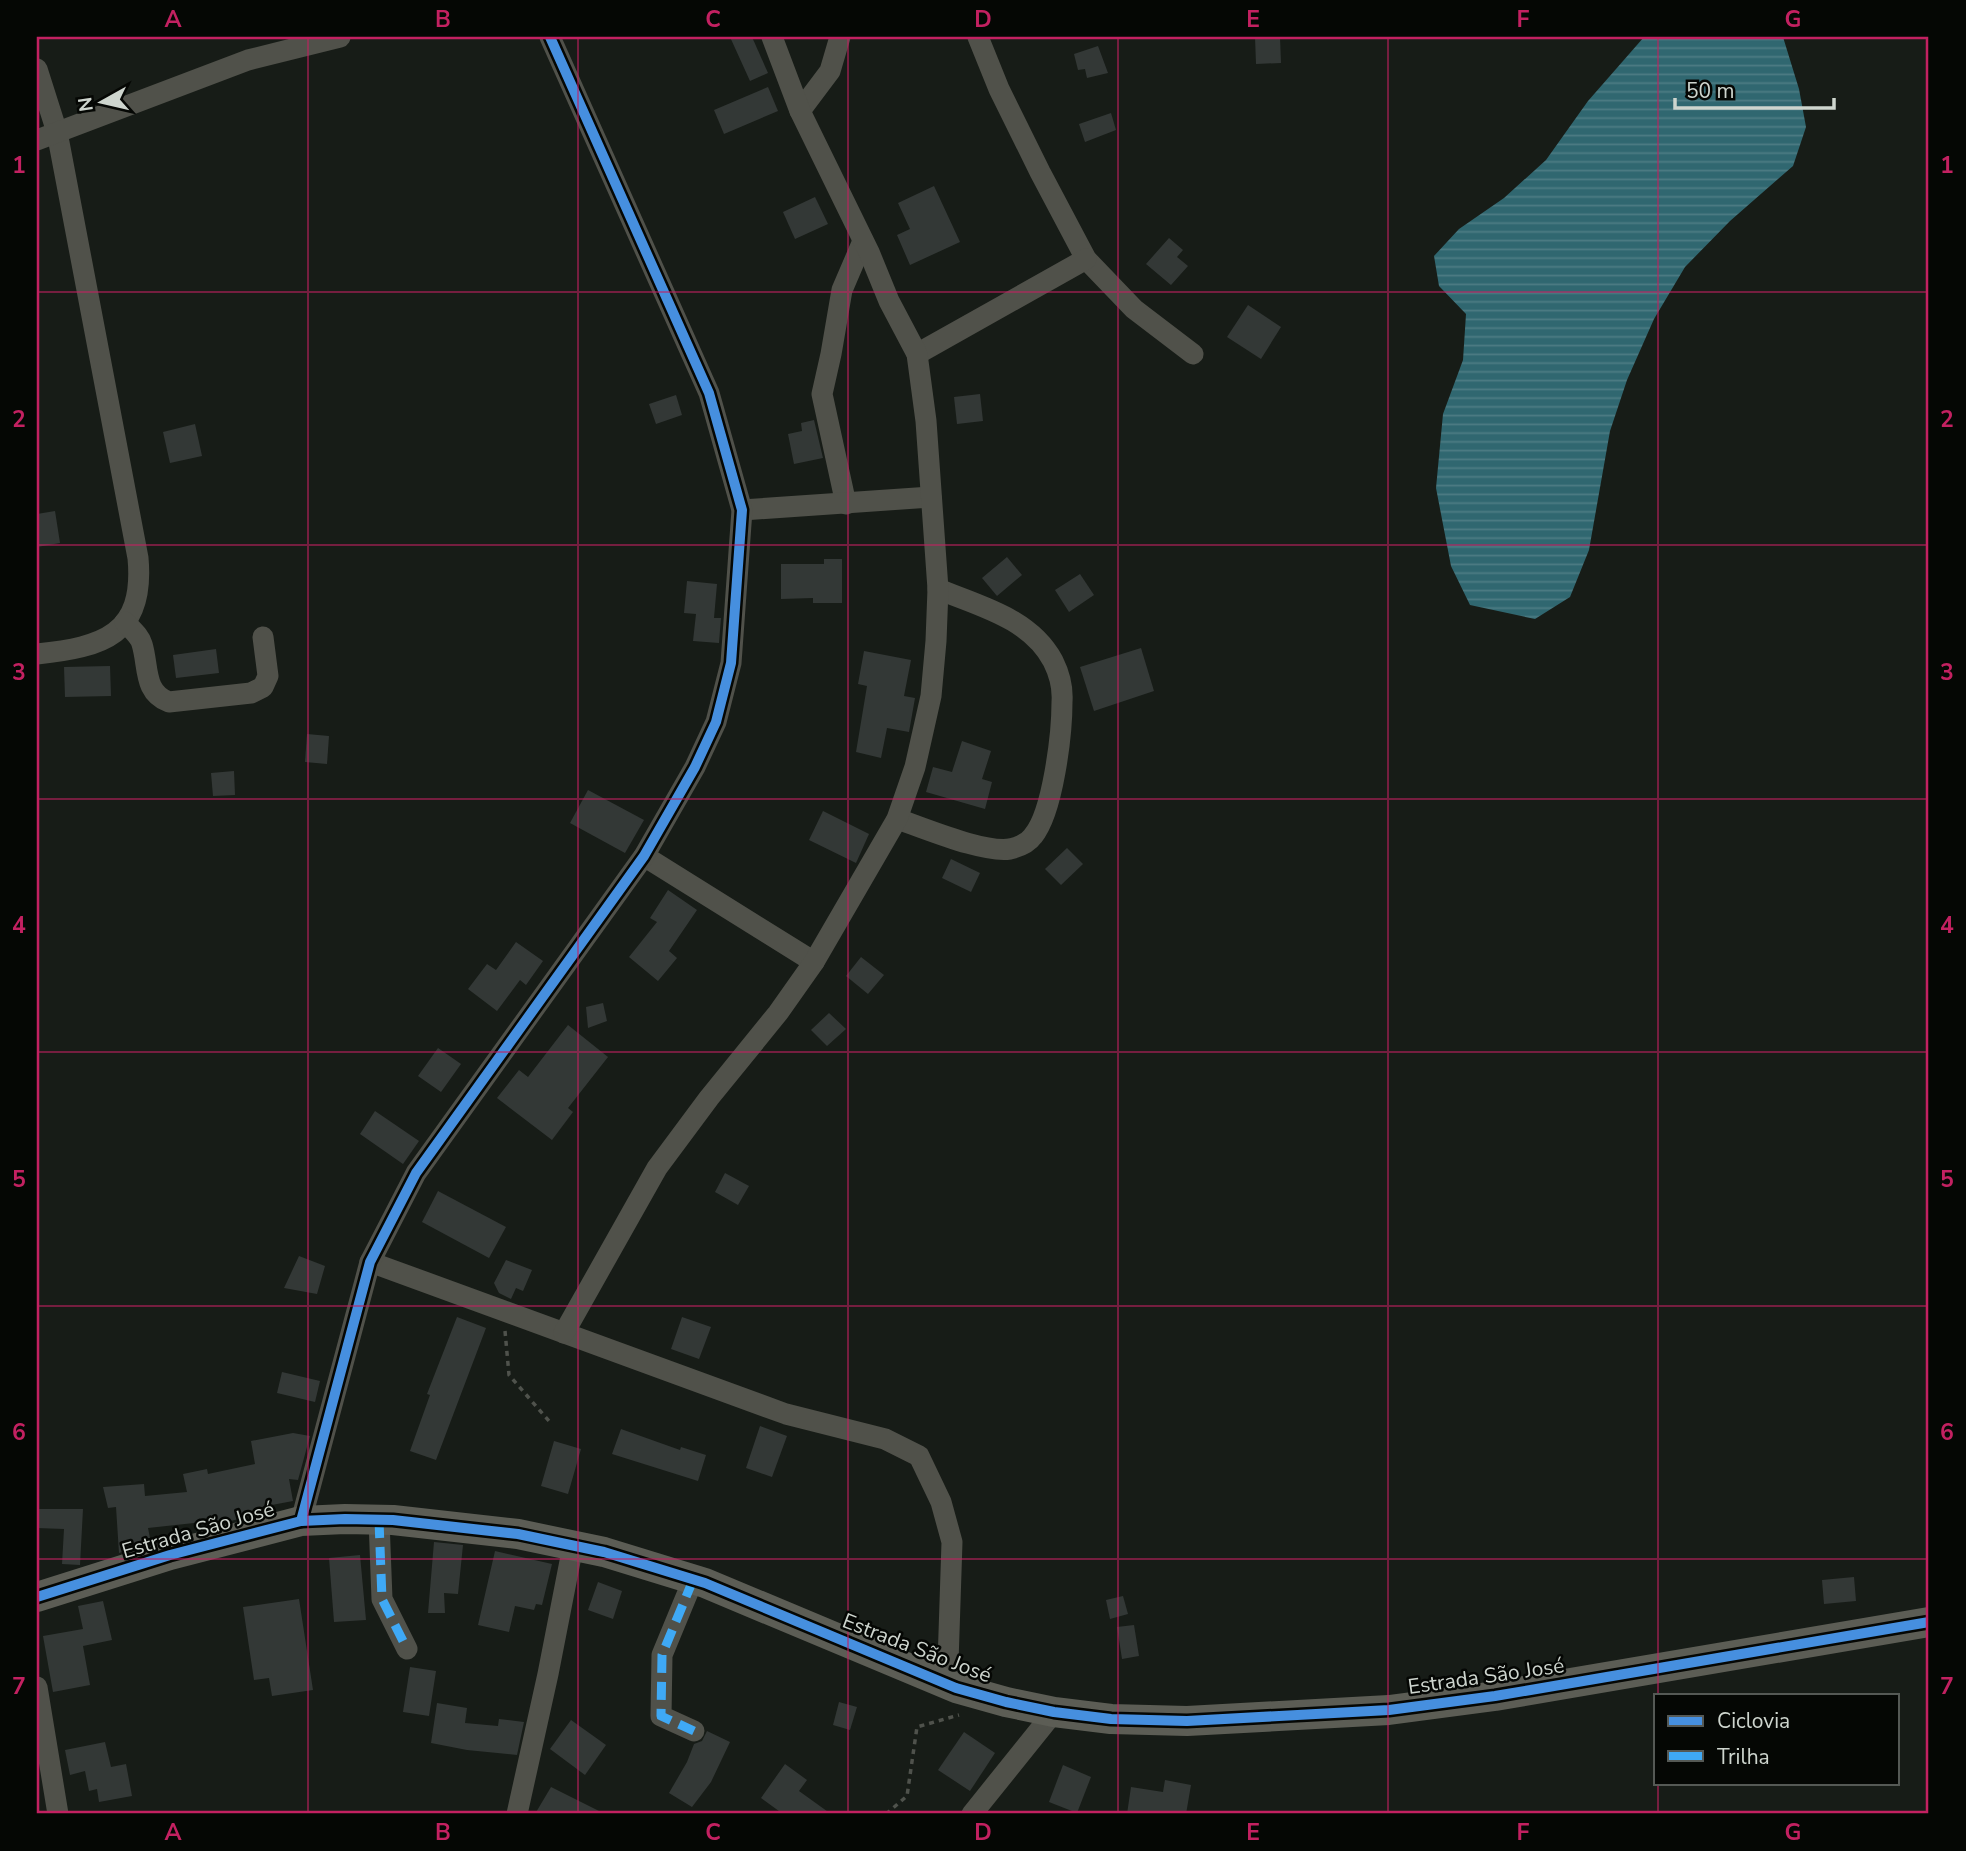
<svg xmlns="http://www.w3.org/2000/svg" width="1966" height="1851" font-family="'Nunito Sans',sans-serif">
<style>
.water{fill:url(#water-rules)}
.building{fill:#333836}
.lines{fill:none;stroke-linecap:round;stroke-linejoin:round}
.path{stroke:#4f524c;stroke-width:3.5;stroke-dasharray:5 5;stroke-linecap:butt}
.street{stroke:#50514a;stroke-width:21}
.secondary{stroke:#5c5d55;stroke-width:30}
.quiet{stroke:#3fa9f5;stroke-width:9;stroke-dasharray:18 9;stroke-linecap:butt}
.cycleway-casing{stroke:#050704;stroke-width:15}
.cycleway{stroke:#468fdf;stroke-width:10}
.grid{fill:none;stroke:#c32161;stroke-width:2;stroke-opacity:0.55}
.labels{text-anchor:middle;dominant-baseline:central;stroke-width:5;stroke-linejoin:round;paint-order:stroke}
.street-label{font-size:21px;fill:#ced5ce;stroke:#050704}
.neatline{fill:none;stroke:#c32161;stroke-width:2.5}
.grid-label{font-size:23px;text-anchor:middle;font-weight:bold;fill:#c32161}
</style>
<defs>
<pattern id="water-rules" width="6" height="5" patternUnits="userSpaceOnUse" patternTransform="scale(1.75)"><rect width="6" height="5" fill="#306770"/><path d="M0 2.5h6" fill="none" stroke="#4d7c83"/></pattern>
</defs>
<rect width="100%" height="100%" fill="#171c17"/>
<path class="water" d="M1644,37H1783L1799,89L1806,127L1793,166L1730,221L1685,267L1654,319L1627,380L1610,431L1589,550L1570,597L1535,619L1470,605L1451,566L1436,488L1443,414L1463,360L1466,314L1439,286L1434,256L1459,229L1504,198L1546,160L1588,101Z"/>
<g class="building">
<path d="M730,37H752L768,73L750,81Z"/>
<path d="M1255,37H1280L1281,63L1256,64Z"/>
<path d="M1098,46L1108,73L1087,78L1085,69L1078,70L1074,54Z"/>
<path d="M768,87L778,111L724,134L714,110Z"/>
<path d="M1111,113L1116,130L1085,142L1079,124Z"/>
<path d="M934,186L960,242L910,265L897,235L910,229L898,203Z"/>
<path d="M815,197L828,224L795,239L783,212Z"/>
<path d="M1169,238L1183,250L1177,257L1188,266L1171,285L1146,264Z"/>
<path d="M1248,305L1281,327L1261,359L1227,337Z"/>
<path d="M980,394L983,421L957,424L954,397Z"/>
<path d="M676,395L682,415L656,424L649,404Z"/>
<path d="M814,420L823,458L794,464L788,434L802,431L801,423Z"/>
<path d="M195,424L202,456L170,463L163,432Z"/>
<path d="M55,511L60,543L37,547V514Z"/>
<path d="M1007,557L1022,575L997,596L982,578Z"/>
<path d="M824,559H842V603H813V598L781,599V564H824Z"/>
<path d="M1080,574L1094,595L1069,612L1055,590Z"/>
<path d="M687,581L717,584L714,618H721L719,643L693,641L696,614L684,613Z"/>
<path d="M1141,648L1154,691L1094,711L1080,667Z"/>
<path d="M216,649L219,673L176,678L173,655Z"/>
<path d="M864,651L911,660L904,696L915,698L909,732L887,728L881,758L856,752L867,686L858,684Z"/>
<path d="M110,666L111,696L65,697L64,667Z"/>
<path d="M307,734L329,736L327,764L305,762Z"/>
<path d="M962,741L991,751L982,779L992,782L985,809L926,792L933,767L952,772Z"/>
<path d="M234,771L235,795L213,796L211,773Z"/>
<path d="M588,790L644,820L625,853L570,823Z"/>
<path d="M823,811L869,834L856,863L809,840Z"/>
<path d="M1067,848L1083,864L1061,885L1045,869Z"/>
<path d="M951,859L980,873L971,892L942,878Z"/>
<path d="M668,890L697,910L669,951L677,958L658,981L629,957L657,922L650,918Z"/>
<path d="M516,942L543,961L526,985L520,980L497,1011L468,989L487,964L496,970Z"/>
<path d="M861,957L884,975L868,994L846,976Z"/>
<path d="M603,1003L607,1021L588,1028L586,1007Z"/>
<path d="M829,1013L846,1029L827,1046L811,1030Z"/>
<path d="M568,1025L608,1057L568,1108L573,1112L552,1140L497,1098L519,1070L528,1077Z"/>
<path d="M438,1048L461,1064L441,1092L418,1076Z"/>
<path d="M375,1111L419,1141L403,1164L360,1134Z"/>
<path d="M725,1173L749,1186L738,1205L715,1192Z"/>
<path d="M438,1191L506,1227L489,1258L422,1222Z"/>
<path d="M299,1256L325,1266L317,1294L284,1288Z"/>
<path d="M506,1260L532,1270L523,1291L516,1288L511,1299L499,1293L494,1283Z"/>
<path d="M457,1317L486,1328L436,1460L410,1451L430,1395L427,1394Z"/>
<path d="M682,1317L711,1327L699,1359L671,1349Z"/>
<path d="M282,1372L320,1381L315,1402L277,1393Z"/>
<path d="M760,1426L787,1436L772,1477L746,1468Z"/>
<path d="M621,1429L680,1450L681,1447L706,1455L698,1481L612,1454Z"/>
<path d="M293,1433L310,1436L298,1480L289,1479L293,1501L256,1508L258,1514L196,1530L194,1523L148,1528L151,1543L119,1553L116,1507L108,1508L103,1487L144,1484L145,1496L187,1492L183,1474L207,1469L208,1474L255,1464L251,1441Z"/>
<path d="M554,1441L581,1449L568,1494L541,1486Z"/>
<path d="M37,1509H83L80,1565L62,1564L64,1529L37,1528Z"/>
<path d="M434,1542L463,1545L458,1594L444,1593L445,1613H428Z"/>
<path d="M495,1551L552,1564L542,1605L536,1604L534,1610L515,1606L509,1632L478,1625Z"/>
<path d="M360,1555L366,1620L334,1622L329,1558Z"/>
<path d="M1854,1577L1856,1601L1824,1604L1822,1580Z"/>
<path d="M598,1582L622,1591L613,1619L588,1610Z"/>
<path d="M1123,1596L1128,1614L1110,1619L1106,1600Z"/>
<path d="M299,1599L313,1690L272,1696L269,1678L254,1680L243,1607Z"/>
<path d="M103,1601L112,1640L83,1646L90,1685L53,1692L43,1636L83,1629L78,1606Z"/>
<path d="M1134,1625L1139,1656L1122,1659L1117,1627Z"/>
<path d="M410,1667L436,1671L429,1716L403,1712Z"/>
<path d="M839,1702L857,1707L850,1730L833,1725Z"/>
<path d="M437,1703L467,1708L465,1723L498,1726L499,1719L524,1722L517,1755L467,1750L431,1743Z"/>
<path d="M571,1720L606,1745L585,1775L550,1749Z"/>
<path d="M707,1731L730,1742L711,1782L692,1807L669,1793L687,1762L694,1744L702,1741Z"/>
<path d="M964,1732L995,1753L970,1791L938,1770Z"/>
<path d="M105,1742L111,1767L126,1764L132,1796L99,1802L97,1789L89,1791L85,1771L70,1775L65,1750Z"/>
<path d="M785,1764L807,1780L799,1791L831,1814H783L761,1798Z"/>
<path d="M1063,1765L1091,1777L1077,1813L1049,1802Z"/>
<path d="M1165,1780L1191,1785L1186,1814H1127L1131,1787L1163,1792Z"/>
<path d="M551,1787L605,1814H535Z"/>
</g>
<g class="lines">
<g class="path">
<path d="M505,1331L509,1375L549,1421"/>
<path d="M886,1814L907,1796L917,1727L959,1715"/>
</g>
<g class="street">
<path d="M978,37L999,89L1040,172L1086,259L1134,309L1193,354"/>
<path d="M37,69L57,132L138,558C145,635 103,647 37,654"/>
<path d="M800,111L830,71L840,37"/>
<path d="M37,140L248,60L340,37"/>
<path d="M917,354L1086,259"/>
<path d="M846,504L822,394L831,354L842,290L863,241"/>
<path d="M742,510L931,497"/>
<path d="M125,622C131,629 140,636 142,644C149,667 143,692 169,702L251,693L263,687L268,676L263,637"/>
<path d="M897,819C925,828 982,853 1010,849C1019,847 1028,843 1033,836C1053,812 1062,734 1062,702C1063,688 1059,673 1053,661C1030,618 979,606 938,589"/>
<path d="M644,856L814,962"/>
<path d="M370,1262L786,1414L885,1439L919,1456L941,1502L952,1542L948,1663L956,1688"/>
<path d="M564,1333L657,1168L709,1098L778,1013L814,962L897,819L915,767L931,696L936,641L938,589L926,421L917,354L889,301L869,252L800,111L772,37"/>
<path d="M379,1520L382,1599L407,1649"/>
<path d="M301,1521L370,1262L416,1173L644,856L695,767L716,722L731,663L742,510L709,393L550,37"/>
<path d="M693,1580L662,1655L661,1716L694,1731"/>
<path d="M37,1687L58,1814"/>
<path d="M517,1814L548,1674L573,1546"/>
<path d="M972,1814L1054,1712"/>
</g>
<path class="secondary" d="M37,1597L170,1555L301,1521L345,1519L393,1520L518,1534L604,1552L705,1583L956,1688L1006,1702L1054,1712L1111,1719L1187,1721L1389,1710L1495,1696L1929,1622"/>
<g class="quiet">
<path d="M379,1520L382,1599L407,1649"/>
<path d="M693,1580L662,1655L661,1716L694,1731"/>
</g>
<defs>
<g id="cycleway">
<path d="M301,1521L370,1262L416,1173L644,856L695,767L716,722L731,663L742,510L709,393L550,37"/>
<path d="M37,1597L170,1555L301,1521L345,1519L393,1520L518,1534L604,1552L705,1583L956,1688L1006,1702L1054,1712L1111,1719L1187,1721L1389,1710L1495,1696L1929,1622"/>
</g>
</defs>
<use href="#cycleway" class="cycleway-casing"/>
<use href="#cycleway" class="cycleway"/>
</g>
<path class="grid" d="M308,37V1814M578,37V1814M848,37V1814M1118,37V1814M1388,37V1814M1658,37V1695M37,292H1929M37,545H1929M37,799H1929M37,1052H1929M37,1306H1929M37,1559H1929M1658,1783V1814"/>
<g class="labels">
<g class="street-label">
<text transform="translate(198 1530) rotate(-16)">Estrada São José</text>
<text transform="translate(917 1648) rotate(21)">Estrada São José</text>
<text transform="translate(1486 1676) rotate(-8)">Estrada São José</text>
</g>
</g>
<rect width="1966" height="1851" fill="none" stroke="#050704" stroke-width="77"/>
<rect x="1654" y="1694" width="245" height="91" fill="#050704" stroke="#555955" stroke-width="2"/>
<rect x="1668" y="1716" width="35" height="10" fill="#468fdf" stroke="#555955" stroke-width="2"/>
<text x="1717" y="1728" font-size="21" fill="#ced5ce">Ciclovia</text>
<rect x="1668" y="1751" width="35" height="10" fill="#3fa9f5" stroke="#555955" stroke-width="2"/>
<text x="1717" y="1764" font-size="21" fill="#ced5ce">Trilha</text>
<g transform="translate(102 102) rotate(262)" stroke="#050704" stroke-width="5" paint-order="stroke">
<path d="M0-5L12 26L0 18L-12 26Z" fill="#ced5ce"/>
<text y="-10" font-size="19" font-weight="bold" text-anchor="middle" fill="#ced5ce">N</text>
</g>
<path d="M1675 98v10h159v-10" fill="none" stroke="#ced5ce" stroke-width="3.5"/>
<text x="1686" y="98" font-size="21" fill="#ced5ce" stroke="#050704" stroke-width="5" paint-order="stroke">50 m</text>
<rect x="38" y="38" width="1889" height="1774" class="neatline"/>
<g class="grid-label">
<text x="173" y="27">A</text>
<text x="443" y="27">B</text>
<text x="713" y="27">C</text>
<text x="983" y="27">D</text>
<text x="1253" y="27">E</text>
<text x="1523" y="27">F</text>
<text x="1793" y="27">G</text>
<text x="19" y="173">1</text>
<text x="1947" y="173">1</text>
<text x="19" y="427">2</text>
<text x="1947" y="427">2</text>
<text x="19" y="680">3</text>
<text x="1947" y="680">3</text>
<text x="19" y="933">4</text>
<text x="1947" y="933">4</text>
<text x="19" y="1187">5</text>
<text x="1947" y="1187">5</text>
<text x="19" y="1440">6</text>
<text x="1947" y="1440">6</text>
<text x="19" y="1694">7</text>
<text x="1947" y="1694">7</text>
<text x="173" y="1840">A</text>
<text x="443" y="1840">B</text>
<text x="713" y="1840">C</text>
<text x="983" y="1840">D</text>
<text x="1253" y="1840">E</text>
<text x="1523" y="1840">F</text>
<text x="1793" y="1840">G</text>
</g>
</svg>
